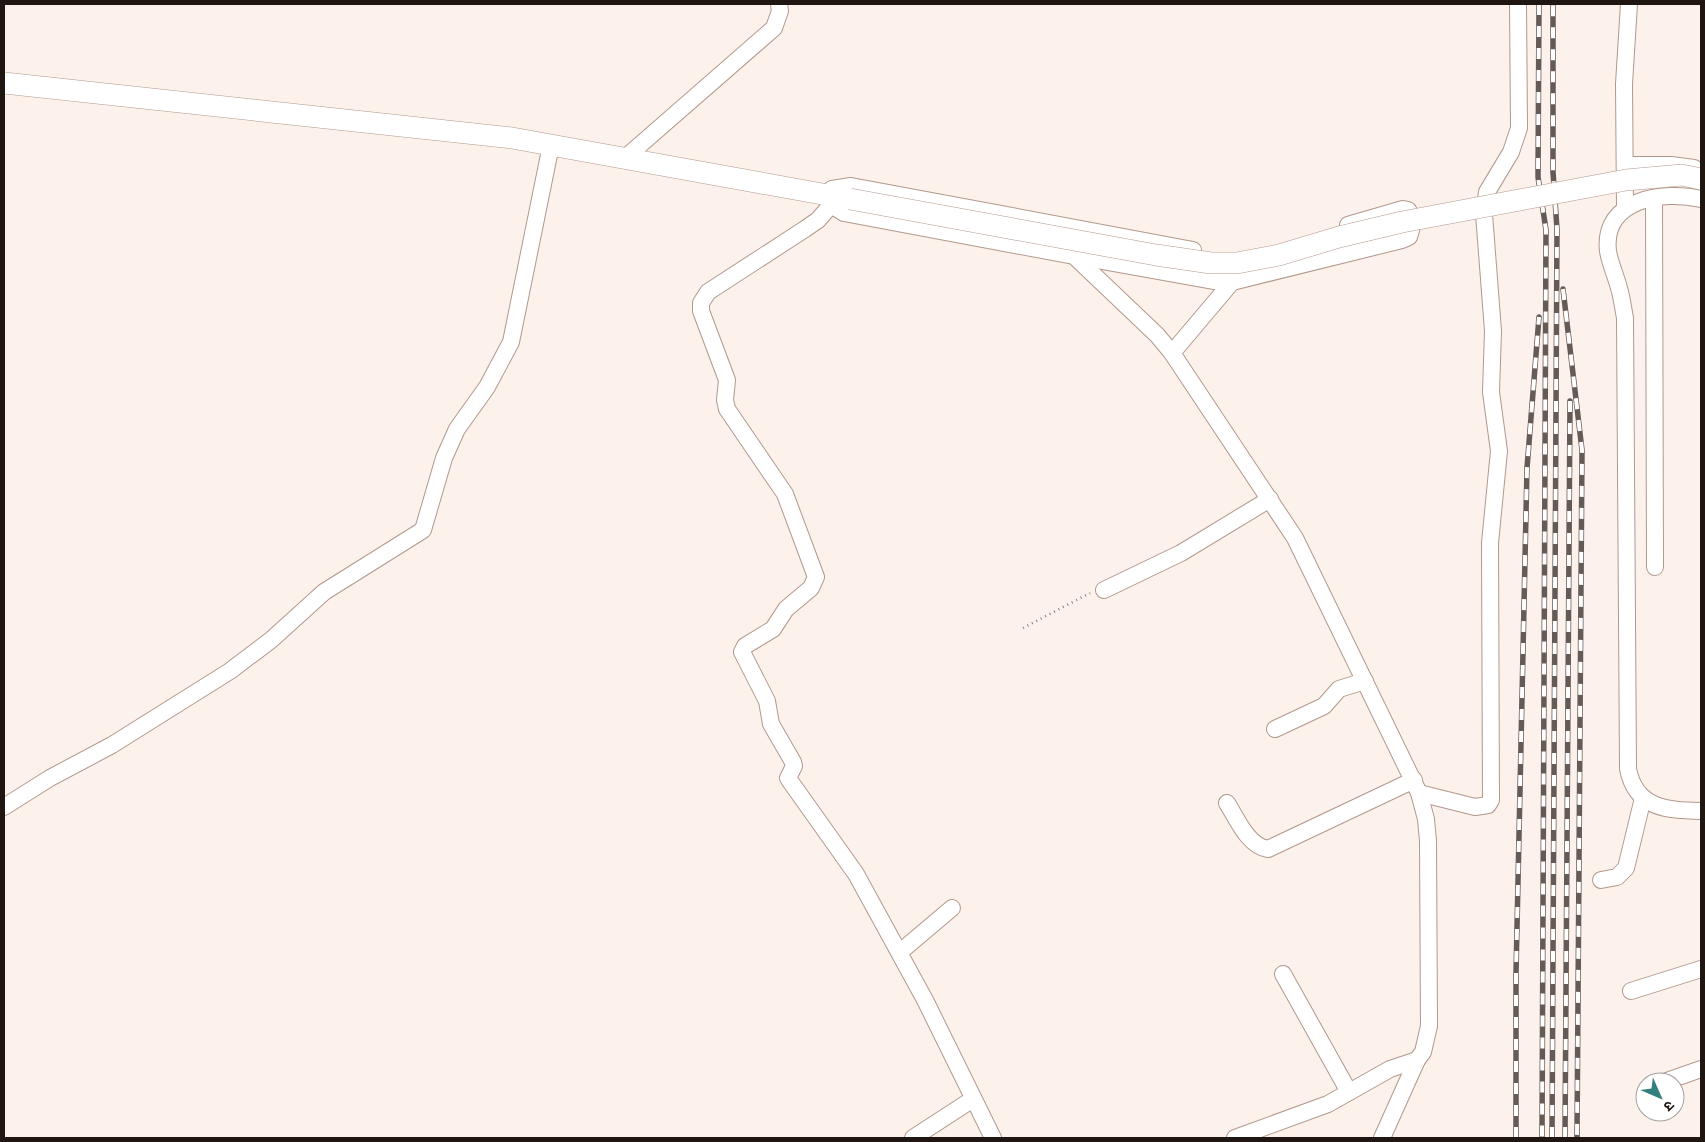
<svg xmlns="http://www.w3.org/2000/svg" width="1705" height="1142" font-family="Commissioner,'Noto Sans Devanagari',sans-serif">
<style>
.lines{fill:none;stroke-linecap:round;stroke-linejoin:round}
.minor-casing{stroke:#b2988c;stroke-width:18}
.major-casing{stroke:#b2988c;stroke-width:22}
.path{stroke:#8b807b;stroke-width:2.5;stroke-dasharray:1 4;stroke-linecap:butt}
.minor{stroke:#fff;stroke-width:16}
.major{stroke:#fff;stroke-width:21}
.rail-casing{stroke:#655b56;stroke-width:5.5}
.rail{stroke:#fff;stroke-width:4;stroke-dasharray:11;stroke-linecap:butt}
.major-bridge-casing{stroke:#b2988c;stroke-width:22;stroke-linecap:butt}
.major-bridge{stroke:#fff;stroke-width:21}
</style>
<rect width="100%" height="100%" fill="#fcf1eb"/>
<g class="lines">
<defs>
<g id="minor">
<path d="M625,158L774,28L780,11L779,4"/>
<path d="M1625,165H1671L1694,168"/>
<path d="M1654,198L1655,567"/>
<path d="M1701,199C1663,190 1602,199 1608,251C1610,264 1616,276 1619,288C1622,298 1623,308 1625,318L1628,769C1636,809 1667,810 1701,811"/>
<path d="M831,205L818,220L805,229L708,292L701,303V311L727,380L725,400L727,409L785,494L816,577L811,588L786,609L773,629L745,646L742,652L767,701L771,724L793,762L794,766L788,778L790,781L856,874L925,1000L993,1138"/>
<path d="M1625,208L1624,84L1629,4"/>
<path d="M1193,250L851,186L832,189L826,194L831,205L844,213L1074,256L1157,335L1172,353L1295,538L1419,793L1426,819L1428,841L1429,1026L1423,1052L1417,1060L1390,1069L1328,1104L1235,1138"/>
<path d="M1074,256L1219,282H1232L1402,240L1409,237C1412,229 1414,218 1408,210L1403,209L1348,225"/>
<path d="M1172,353L1232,282"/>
<path d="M1104,590L1181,553L1270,499"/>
<path d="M1275,729L1324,706L1339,689L1365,681"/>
<path d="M1419,793L1475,807L1488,805L1491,800L1490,543L1499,451L1491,392L1493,331L1484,214L1487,192L1511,152L1519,128L1518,4"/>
<path d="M1227,803C1237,819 1248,846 1268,849L1414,780"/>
<path d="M4,807L50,778L112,745L230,671L271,640L324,592L423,530L444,458L457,429L487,387L511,342L551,145"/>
<path d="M1601,880L1617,877L1626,868L1643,798"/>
<path d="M900,952L952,908"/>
<path d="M1283,974L1349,1092"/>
<path d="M1631,991L1701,969"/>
<path d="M1664,1082L1701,1069"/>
<path d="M913,1138L973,1099"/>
<path d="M1382,1138L1417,1060"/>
</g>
<path id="major" d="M4,83L512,138L850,199"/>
</defs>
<use href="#minor" class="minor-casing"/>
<use href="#major" class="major-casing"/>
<path class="path" d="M1023,628L1090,593"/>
<use href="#minor" class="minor"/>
<use href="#major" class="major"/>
<defs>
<g id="rail">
<path d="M1539,4L1538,177L1546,230L1542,1138"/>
<path d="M1563,289L1582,450L1577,1138"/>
<path d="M1516,1138V973L1527,468L1539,317"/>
<path d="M1552,1138L1557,229L1553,172V4"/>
<path d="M1565,1138L1570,401"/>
</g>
</defs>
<use href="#rail" class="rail-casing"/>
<use href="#rail" class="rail"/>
<defs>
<path id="major-bridge" d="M850,199L1156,255L1211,263H1237L1279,255L1339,237L1402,222L1626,180L1682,175L1701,179"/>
</defs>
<use href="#major-bridge" class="major-bridge-casing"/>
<use href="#major-bridge" class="major-bridge"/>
</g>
<rect width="1705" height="1142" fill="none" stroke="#1f1511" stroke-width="10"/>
<g transform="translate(1660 1097) rotate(135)"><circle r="24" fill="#ffffff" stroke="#a5a1a0"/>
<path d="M0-4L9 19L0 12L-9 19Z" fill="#347e80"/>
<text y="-8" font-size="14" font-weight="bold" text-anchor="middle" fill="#1f1511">उ</text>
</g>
</svg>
